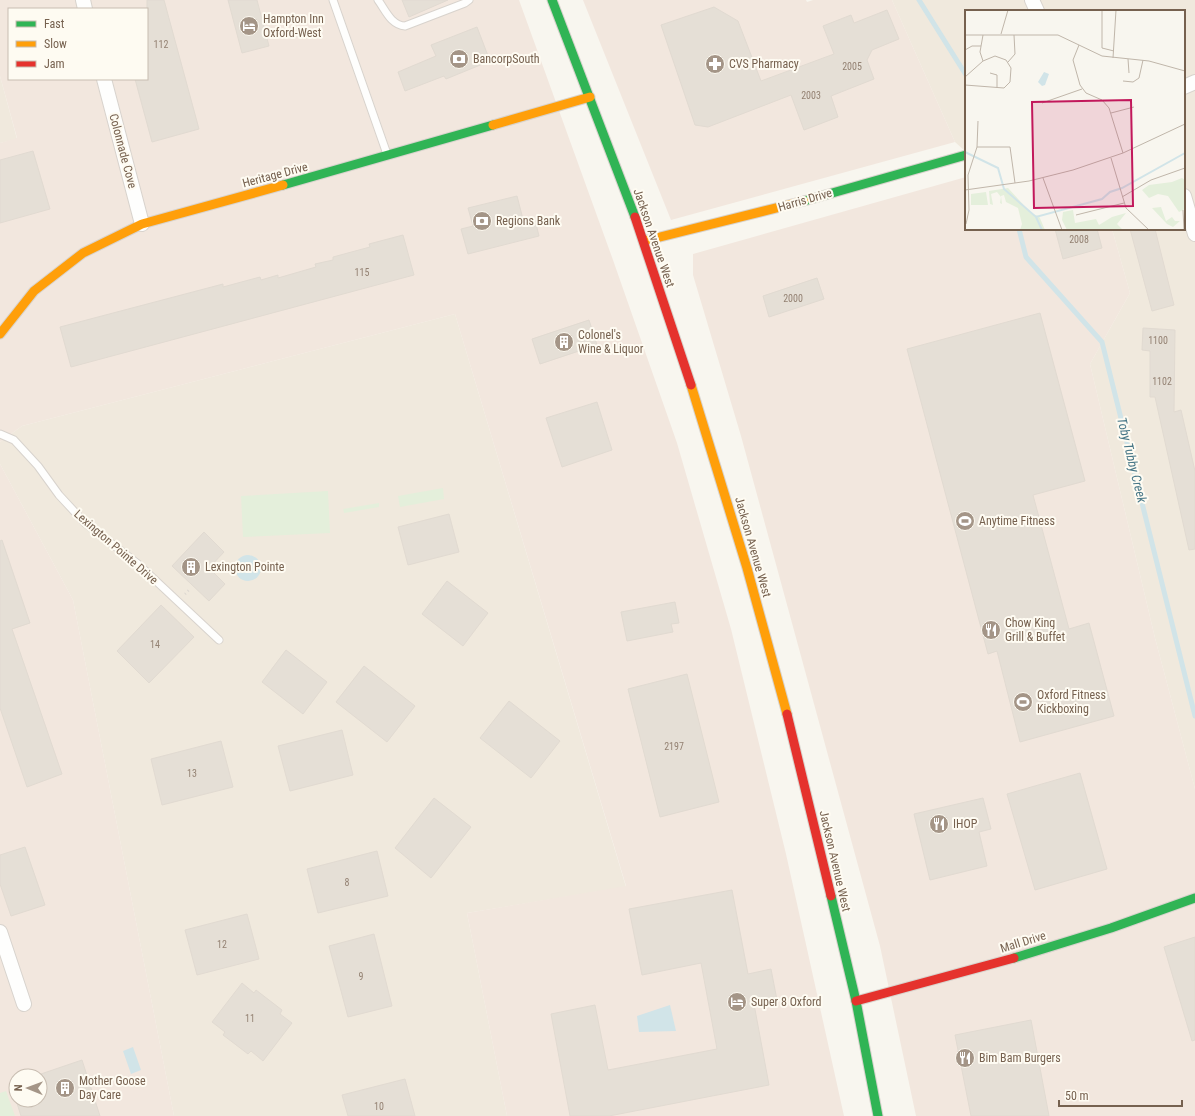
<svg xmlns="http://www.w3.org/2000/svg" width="1195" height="1116" font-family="'Roboto Condensed',sans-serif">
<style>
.residential{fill:#f0e9dd}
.commercial{fill:#f2e7de;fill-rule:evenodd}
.green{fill:#e4efdb}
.water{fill:#d1e4e8}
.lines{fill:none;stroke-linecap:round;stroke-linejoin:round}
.stream{stroke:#d1e4e8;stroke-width:5}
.building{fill:#e5dfd6;stroke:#e1dad1}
.lane-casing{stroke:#d8d3cd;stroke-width:9}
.street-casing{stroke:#d8d3cd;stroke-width:16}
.fast-casing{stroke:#d8d3cd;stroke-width:11}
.slow-casing{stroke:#d8d3cd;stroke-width:11}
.jam-casing{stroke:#d8d3cd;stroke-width:11}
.path{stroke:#dbd6d0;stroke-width:2.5;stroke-dasharray:1 3;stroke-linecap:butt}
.lane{stroke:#fefefd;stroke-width:7}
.street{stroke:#fefefd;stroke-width:14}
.fast{stroke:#30b455;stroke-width:9}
.slow{stroke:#ff9f0a;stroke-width:9}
.jam{stroke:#e5322d;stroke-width:9}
.labels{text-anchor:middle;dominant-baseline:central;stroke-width:4;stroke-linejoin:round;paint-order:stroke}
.number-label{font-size:10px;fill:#948273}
.poi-label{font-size:12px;fill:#76614f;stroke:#fefbf2;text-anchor:start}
.street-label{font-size:12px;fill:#76614f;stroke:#fefbf2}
.water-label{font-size:13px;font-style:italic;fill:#497888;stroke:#fefbf2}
.inset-river{fill:none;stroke:#d1e4e8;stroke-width:2}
.inset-road{fill:none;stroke:#c0b6aa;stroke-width:1}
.view{fill:#c2185b;fill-opacity:0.15;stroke:#c2185b;stroke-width:2}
.inset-edge{fill:none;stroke:#76614f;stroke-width:2}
</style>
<rect width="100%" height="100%" fill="#f8f6ef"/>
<g class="residential">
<path d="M892,0H1195V789L1155,638L1090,364L1130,293L1112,229H1184V11H966V152L955,142Z"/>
<path d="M0,76L17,139L0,143Z"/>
<path d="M455,314L626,887L467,913L507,1116H174L73,600L0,464V442L22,426Z"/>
</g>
<g class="commercial">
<path d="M0,0H519L613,260L677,443L731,629L786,854L844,1116H507L467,913L626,886L455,314L22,426L0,442V143L17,138L0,76ZM9,9H147V79H9Z"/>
<path d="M583,0H806L807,2L813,0H892L955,142L671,220Z"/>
<path d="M966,177V229H1112L1130,293L1090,364L1155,638L1195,789V1116H916L880,946L741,436L693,275V254Z"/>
<path d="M0,464L73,600L174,1116H0ZM16,1076H40V1100H16Z"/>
</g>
<g class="green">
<path d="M443,488L444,499L400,507L398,496Z"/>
<path d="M328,491L330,533L243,537L241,496Z"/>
<path d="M379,503V507L344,513L343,509Z"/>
<path d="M6,1091L15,1116H0V1093Z"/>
</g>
<g class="water">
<circle cx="248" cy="568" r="13"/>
<path d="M670,1005L676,1031L639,1032L637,1016Z"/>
<path d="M133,1047L141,1070L131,1074L123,1051Z"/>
</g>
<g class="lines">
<g class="stream">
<path d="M919,0L966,75"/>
<path d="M1019,229L1026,257L1102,342L1195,716"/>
</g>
</g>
<g class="building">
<path d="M147,0H164L199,129L152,142L135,79H147Z"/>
<path d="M228,0H257L269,46L242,53Z"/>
<path d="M402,0H448L409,17Z"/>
<path d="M714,7L738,21L761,81L834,54L823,26L851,15L854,23L887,10L899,39L872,50L867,60L874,79L831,96L838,117L804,130L791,95L708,127L695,125L661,25Z"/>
<path d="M477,27L490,61L446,79L444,76L405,91L398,72L436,56L431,45Z"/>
<path d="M33,151L50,209L0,223V160Z"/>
<path d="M517,196L524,223L535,220L539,236L468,254L461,229L473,226L468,208Z"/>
<path d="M1055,229H1097L1102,248L1063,259Z"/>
<path d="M1130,229H1155L1174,305L1152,311Z"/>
<path d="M403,235L414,275L71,367L60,327L223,284V287L260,277L261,280L278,275V278L316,267L315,264L333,260V257L370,247L369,244Z"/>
<path d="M817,278L824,299L769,317L763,296Z"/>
<path d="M1040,313L1085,481L1033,495L1069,629L1089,623L1114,716L1020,742L997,651L988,654L907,349Z"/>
<path d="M589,320L597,345L540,364L532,339Z"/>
<path d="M1143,328L1175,330L1174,412L1181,410L1195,471V549L1189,550L1155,397H1150V351L1142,350Z"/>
<path d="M597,402L612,450L562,467L546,418Z"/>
<path d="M449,514L459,552L408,565L398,527Z"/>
<path d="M204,532L224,552L209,568L225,584L209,601L172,566Z"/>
<path d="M2,540L30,623L12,629L62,774L27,787L0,708V541Z"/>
<path d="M447,581L488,613L463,646L422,614Z"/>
<path d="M675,602L679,623L671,624L673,632L627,641L621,612Z"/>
<path d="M161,605L194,637L149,683L117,651Z"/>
<path d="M286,650L327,682L303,714L262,682Z"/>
<path d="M364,666L415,706L387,742L336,702Z"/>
<path d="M687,674L719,802L660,817L628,689Z"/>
<path d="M509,701L560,741L531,778L480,738Z"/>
<path d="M342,730L353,775L290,791L278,746Z"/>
<path d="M221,741L233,787L162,805L151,759Z"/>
<path d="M1080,773L1107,869L1035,890L1007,794Z"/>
<path d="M434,798L471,827L431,878L395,848Z"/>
<path d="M983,798L991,829L979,832L987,866L930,880L914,814Z"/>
<path d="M25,847L45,905L11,916L0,884V855Z"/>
<path d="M377,851L388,896L318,913L307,869Z"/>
<path d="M732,890L748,974L771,969L777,1000L754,1004L769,1085L609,1116H570L551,1014L595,1005L608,1070L717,1049L701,963L642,975L629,909Z"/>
<path d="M247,914L259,959L197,975L185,930Z"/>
<path d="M374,934L392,1006L348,1017L329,946Z"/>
<path d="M1195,937V1040L1192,1041L1164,947Z"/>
<path d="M242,983L254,993L256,990L282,1010L280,1014L292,1023L263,1061L251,1051L248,1054L223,1035L225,1032L212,1022Z"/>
<path d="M1031,1020L1049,1116H971L955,1035Z"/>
<path d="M82,1060L100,1116H21L16,1100H40V1076H35Z"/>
<path d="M405,1079L415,1116H348L342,1095Z"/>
<path d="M16,1082V1100L11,1084Z"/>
</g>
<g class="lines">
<defs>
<g id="lane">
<path d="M333,0L387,154"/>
<path d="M378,0C386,11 391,25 405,26L465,3L469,0"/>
<path d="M0,434L14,440L38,466L59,495L85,523L138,564L219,640"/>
</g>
<g id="street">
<path d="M83,0L85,9"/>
<path d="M1032,0L1037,11"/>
<path d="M104,79L142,224"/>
<path d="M1184,87L1195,82"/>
<path d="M1184,196L1195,234"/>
<path d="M0,932L24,1004"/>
</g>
<g id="fast">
<path d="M552,0L635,217"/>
<path d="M283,185L493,125"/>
<path d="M804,201L966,155"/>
<path d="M831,896L856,1001L878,1116"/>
<path d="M1014,958L1111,928L1195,898"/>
</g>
<g id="slow">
<path d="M493,125L590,97"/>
<path d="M644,241L804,201"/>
<path d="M0,334L34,291L83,253L142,224L283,185"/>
<path d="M691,385L747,568L787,714"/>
</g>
<g id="jam">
<path d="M635,217L691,385"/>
<path d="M787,714L831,896"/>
<path d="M856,1001L1014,958"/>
</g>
</defs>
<use href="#lane" class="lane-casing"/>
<use href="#street" class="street-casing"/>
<use href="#fast" class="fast-casing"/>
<use href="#slow" class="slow-casing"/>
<use href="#jam" class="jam-casing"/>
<path class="path" d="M185,594L190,589"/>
<use href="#lane" class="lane"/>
<use href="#street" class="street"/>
<use href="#fast" class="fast"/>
<use href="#slow" class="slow"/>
<use href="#jam" class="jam"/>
</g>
<defs>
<symbol id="hotel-disc" viewBox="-11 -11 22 22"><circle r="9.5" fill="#a49587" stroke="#fefbf2"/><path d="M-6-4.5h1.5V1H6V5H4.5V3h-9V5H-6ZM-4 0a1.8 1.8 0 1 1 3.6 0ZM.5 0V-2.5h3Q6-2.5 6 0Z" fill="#fff"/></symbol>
<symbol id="bank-disc" viewBox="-11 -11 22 22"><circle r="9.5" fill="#a49587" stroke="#fefbf2"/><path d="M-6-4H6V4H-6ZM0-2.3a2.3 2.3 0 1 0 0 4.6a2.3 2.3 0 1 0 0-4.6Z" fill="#fff"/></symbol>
<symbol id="pharmacy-disc" viewBox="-11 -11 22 22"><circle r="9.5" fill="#a49587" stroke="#fefbf2"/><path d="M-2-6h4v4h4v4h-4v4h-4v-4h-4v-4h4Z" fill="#fff"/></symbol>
<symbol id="building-disc" viewBox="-11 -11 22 22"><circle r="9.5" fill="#a49587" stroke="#fefbf2"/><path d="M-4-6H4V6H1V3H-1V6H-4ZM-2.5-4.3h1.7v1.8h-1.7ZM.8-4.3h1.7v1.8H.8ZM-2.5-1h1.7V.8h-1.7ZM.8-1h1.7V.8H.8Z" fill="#fff"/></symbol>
<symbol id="stadium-disc" viewBox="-11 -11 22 22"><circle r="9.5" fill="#a49587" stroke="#fefbf2"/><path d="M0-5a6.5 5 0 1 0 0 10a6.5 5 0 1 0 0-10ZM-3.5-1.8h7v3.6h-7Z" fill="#fff"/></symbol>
<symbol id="restaurant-disc" viewBox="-11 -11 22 22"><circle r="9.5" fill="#a49587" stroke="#fefbf2"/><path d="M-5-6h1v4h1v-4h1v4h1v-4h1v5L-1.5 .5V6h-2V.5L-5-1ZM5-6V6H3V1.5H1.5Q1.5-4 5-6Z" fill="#fff"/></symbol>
</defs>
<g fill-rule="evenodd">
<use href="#hotel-disc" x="238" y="15" width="22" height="22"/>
<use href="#bank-disc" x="448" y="48" width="22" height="22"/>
<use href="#pharmacy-disc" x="704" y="53" width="22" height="22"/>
<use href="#bank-disc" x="471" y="210" width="22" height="22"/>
<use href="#building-disc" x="553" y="331" width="22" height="22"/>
<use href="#stadium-disc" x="954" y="510" width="22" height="22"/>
<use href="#building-disc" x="180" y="556" width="22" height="22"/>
<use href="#restaurant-disc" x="980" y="619" width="22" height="22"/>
<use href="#stadium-disc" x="1012" y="691" width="22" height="22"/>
<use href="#restaurant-disc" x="928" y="813" width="22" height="22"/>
<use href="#hotel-disc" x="726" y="991" width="22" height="22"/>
<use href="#restaurant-disc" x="954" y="1047" width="22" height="22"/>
<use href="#building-disc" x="54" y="1077" width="22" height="22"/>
</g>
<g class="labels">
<g class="number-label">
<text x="161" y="44">112</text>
<text x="852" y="66">2005</text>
<text x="811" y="95">2003</text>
<text x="1079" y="239">2008</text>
<text x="362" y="272">115</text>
<text x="793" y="298">2000</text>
<text x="1158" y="340">1100</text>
<text x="1162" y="381">1102</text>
<text x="155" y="644">14</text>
<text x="674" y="746">2197</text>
<text x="192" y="773">13</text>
<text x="347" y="882">8</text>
<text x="222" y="944">12</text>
<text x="361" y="976">9</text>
<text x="250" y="1018">11</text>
<text x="379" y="1106">10</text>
</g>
<g class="poi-label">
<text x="263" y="19">Hampton Inn<tspan x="263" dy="14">Oxford-West</tspan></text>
<text x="473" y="59">BancorpSouth</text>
<text x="729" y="64">CVS Pharmacy</text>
<text x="496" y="221">Regions Bank</text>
<text x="578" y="335">Colonel's<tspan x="578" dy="14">Wine &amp; Liquor</tspan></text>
<text x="979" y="521">Anytime Fitness</text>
<text x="205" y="567">Lexington Pointe</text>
<text x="1005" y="623">Chow King<tspan x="1005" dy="14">Grill &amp; Buffet</tspan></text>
<text x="1037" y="695">Oxford Fitness<tspan x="1037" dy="14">Kickboxing</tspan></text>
<text x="953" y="824">IHOP</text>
<text x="751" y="1002">Super 8 Oxford</text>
<text x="979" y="1058">Bim Bam Burgers</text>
<text x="79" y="1081">Mother Goose<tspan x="79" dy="14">Day Care</tspan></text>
</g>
<g class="street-label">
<text transform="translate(123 151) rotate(75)">Colonnade Cove</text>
<text transform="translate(275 175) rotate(-15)">Heritage Drive</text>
<text transform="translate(805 200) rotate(-16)">Harris Drive</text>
<text transform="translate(654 238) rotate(71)">Jackson Avenue West</text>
<text transform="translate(116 547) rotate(41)">Lexington Pointe Drive</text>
<text transform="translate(753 547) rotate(74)">Jackson Avenue West</text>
<text transform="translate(835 861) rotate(77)">Jackson Avenue West</text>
<text transform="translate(1023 942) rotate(-17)">Mall Drive</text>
</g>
<g class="water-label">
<text transform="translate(1132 460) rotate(76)">Toby Tubby Creek</text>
</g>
</g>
<g transform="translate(965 10)">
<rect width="220" height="220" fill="#f8f6ef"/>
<path d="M217,168L220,170V199L214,202L203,186L193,184L184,188L177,180L184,175L207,172ZM43,178L67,204L74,206L80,220H55L57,214L53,198L41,192L39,185L36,186L37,194L35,193L36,187L32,182L26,184L28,195L25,194L24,181ZM21,182L23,195H6V184ZM196,197L201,211L207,207L210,211H215L208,217L202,214L187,198ZM108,200L110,213L131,209L134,215L147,207L161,203L152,214L158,220H102L97,210L98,202Z" fill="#e4efdb"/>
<path d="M79,62L84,64L80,75L77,76L73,72Z" fill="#d1e4e8"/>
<path class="inset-river" d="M0,142L33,158L39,179L71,207L137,189L145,182L157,178L220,143M71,207L77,220"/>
<path class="inset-road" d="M137,0V38L149,41M36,24L43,0M0,25H93L137,46L184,51L220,61M18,25L15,42L18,51M114,35L108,50L115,75L121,83L137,90L144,98L158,143M0,40L7,36H16M148,48L151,0M163,49L164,63M43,52L50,44L49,25M25,63L32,65V78M0,67L18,51L30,46L41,50L46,58L45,72L39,78L0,75M158,71L168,72L174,68L178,50M77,93L117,79M146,103L169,97M12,137H45L50,173M146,148L161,198L184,220M78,168L97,220M0,180L64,171L108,160L158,143L220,114M157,187L186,170L220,158M218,200L219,220M111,205L159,193M1,214L4,200L3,165L12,137L13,111"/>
<path class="view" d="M166,90L168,196L69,198L67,92Z"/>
<rect width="220" height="220" class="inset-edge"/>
</g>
<rect x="8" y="8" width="140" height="72" fill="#fefbf2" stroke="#c8bdb1"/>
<rect x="16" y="21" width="20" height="6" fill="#30b455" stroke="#c8bdb1"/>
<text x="44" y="28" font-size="12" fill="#76614f">Fast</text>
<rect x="16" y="41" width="20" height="6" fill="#ff9f0a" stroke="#c8bdb1"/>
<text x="44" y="48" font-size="12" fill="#76614f">Slow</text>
<rect x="16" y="61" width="20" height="6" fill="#e5322d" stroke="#c8bdb1"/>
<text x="44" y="68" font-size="12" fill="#76614f">Jam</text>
<g transform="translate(28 1088) rotate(271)"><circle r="19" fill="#fefbf2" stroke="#c8bdb1"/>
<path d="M0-3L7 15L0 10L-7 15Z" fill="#a49587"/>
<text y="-6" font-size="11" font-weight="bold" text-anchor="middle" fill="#76614f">N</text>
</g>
<path d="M1059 1100v6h123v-6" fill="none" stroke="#76614f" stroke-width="2"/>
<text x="1065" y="1100" font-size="12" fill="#76614f" stroke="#fefbf2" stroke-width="3" paint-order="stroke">50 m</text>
</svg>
